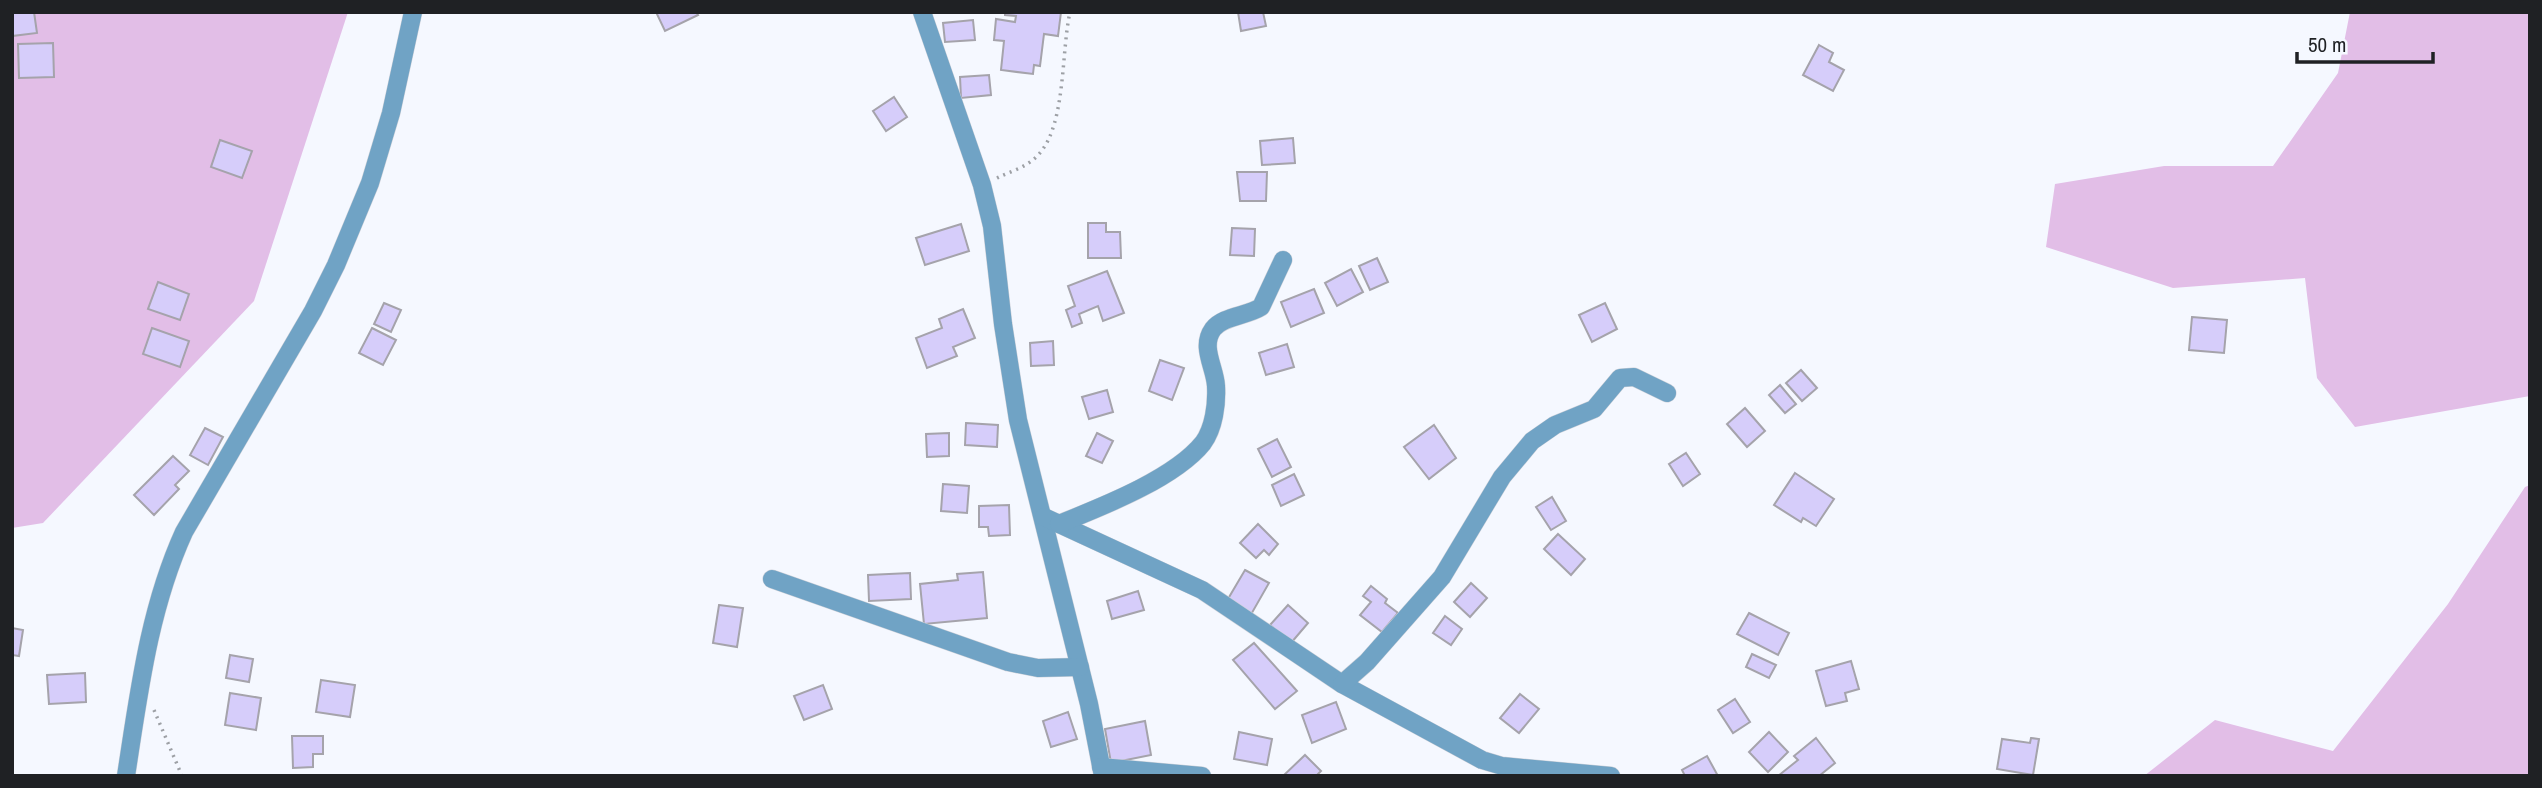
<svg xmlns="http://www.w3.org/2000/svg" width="2542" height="788" font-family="'Archivo Narrow',sans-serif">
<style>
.green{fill:#e2bee7}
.building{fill:#d6cdfa;stroke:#a5a3ab;stroke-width:2}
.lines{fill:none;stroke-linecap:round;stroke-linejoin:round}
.minor-casing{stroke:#ced1d8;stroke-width:19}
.path{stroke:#9da0a5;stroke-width:3.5;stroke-dasharray:2 5;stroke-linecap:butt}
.minor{stroke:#70a3c5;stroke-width:18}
</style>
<rect width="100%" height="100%" fill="#f5f8ff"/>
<g class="green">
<path d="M12,12H348L254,301L43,523L12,528Z"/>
<path d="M2350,12H2530V396L2355,427L2317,378L2305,278L2173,288L2046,247L2055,184L2164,166H2273L2338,73Z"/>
<path d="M2530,485V776H2144L2215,720L2333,751L2448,604L2525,487Z"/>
</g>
<g class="building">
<path d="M12,12H34L37,33L12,36Z"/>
<path d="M656,12H696L698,15L665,31Z"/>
<path d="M1005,12H1061L1058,36L1044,34L1040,66L1034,65L1033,74L1001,70L1004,41L994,40L996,19L1015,22L1016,16L1005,15Z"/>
<path d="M1238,12H1263L1266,26L1241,31Z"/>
<path d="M973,20L975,40L945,42L943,23Z"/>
<path d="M53,43L54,77L19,78L18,44Z"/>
<path d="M1819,45L1833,53L1829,62L1844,70L1833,91L1803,75Z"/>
<path d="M989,75L991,95L961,98L960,77Z"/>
<path d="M894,97L907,117L886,131L873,111Z"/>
<path d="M1293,138L1295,163L1262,165L1260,141Z"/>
<path d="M220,140L252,151L242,178L211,167Z"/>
<path d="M1237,172H1267L1266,201H1240Z"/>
<path d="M1088,223H1106V232H1120L1121,258H1088Z"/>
<path d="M961,224L969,251L925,265L916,238Z"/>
<path d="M1232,228L1255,229L1254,256L1230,255Z"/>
<path d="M1377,258L1388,282L1370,290L1359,266Z"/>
<path d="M1351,269L1363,292L1337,306L1325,283Z"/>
<path d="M1107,271L1124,313L1103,321L1098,306L1079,314L1082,323L1072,327L1066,310L1075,306L1068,286Z"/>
<path d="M158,282L189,294L180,320L148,309Z"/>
<path d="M1314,289L1324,313L1291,327L1281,302Z"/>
<path d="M384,303L401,310L391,332L374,324Z"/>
<path d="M1605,303L1617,329L1592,342L1579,315Z"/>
<path d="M963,309L975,338L953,347L957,356L927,368L916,338L942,328L939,319Z"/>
<path d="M2192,317L2227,320L2224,353L2189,350Z"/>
<path d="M152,328L189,341L180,367L143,354Z"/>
<path d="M372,328L396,340L383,365L359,353Z"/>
<path d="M1053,341L1054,365L1031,366L1030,343Z"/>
<path d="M1287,344L1294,367L1266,375L1259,353Z"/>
<path d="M1160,360L1184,368L1172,400L1149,391Z"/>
<path d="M1801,370L1817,388L1802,401L1786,383Z"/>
<path d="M1780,385L1796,404L1785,413L1769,395Z"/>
<path d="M1107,390L1113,412L1089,419L1082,397Z"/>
<path d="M1745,408L1765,431L1747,447L1727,424Z"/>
<path d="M966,423L998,425L997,447L965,445Z"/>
<path d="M1434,425L1456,458L1429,479L1404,447Z"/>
<path d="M205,428L223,437L208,465L190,455Z"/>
<path d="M949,433V456L927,457L926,434Z"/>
<path d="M1097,433L1113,441L1102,463L1086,456Z"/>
<path d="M1277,439L1291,467L1272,477L1258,449Z"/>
<path d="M1686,453L1700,474L1683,486L1669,464Z"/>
<path d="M173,456L189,471L175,485L179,489L154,515L134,495Z"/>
<path d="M1795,473L1834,499L1816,526L1803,518L1801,522L1774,505Z"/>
<path d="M1294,474L1304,495L1281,506L1272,485Z"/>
<path d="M943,484L969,486L967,513L941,511Z"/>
<path d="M1552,497L1566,521L1551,530L1536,507Z"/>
<path d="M1009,505L1010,535L989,536L988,527H979V506Z"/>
<path d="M1258,524L1278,544L1269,555L1264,550L1256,558L1240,543Z"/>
<path d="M1558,534L1585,559L1571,575L1544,549Z"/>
<path d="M1245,570L1269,583L1249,618L1225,604Z"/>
<path d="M983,572L987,618L924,624L920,584L958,580L957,574Z"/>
<path d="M910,573L911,599L869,601L868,575Z"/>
<path d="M1471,583L1487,598L1470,617L1454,602Z"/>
<path d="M1371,586L1387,599L1385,603L1398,613L1382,632L1360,615L1371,602L1363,596Z"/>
<path d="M1138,591L1144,610L1112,619L1107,601Z"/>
<path d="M719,605L743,608L737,647L713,643Z"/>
<path d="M1288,605L1308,623L1291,643L1270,625Z"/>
<path d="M1749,613L1789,633L1778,655L1737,634Z"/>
<path d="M1445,616L1462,629L1451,645L1433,633Z"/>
<path d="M12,628L23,630L19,656L12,655Z"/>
<path d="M1254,643L1297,691L1275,709L1233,660Z"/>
<path d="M1752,654L1776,665L1769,678L1746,667Z"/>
<path d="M230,655L253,659L249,682L226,678Z"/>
<path d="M1851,661L1859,689L1845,693L1847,701L1826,706L1816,671Z"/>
<path d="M85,673L86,702L49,704L47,675Z"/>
<path d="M321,680L355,685L350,717L316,712Z"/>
<path d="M823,685L832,709L804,720L794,696Z"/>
<path d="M230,693L261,698L256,730L225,725Z"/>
<path d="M1520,694L1539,709L1519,733L1500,718Z"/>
<path d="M1735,699L1750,722L1733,733L1718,710Z"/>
<path d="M1336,702L1346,729L1312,743L1302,715Z"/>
<path d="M1068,712L1077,739L1051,747L1043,721Z"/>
<path d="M1145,721L1151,755L1111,763L1105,729Z"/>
<path d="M1239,732L1272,739L1267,765L1234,759Z"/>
<path d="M1769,732L1788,752L1768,772L1749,752Z"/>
<path d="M292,736H323V754H313V767L293,768Z"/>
<path d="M1816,738L1835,763L1819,776H1778L1798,760L1794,756Z"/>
<path d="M2031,738L2039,739L2033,775L1997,769L2002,739L2030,743Z"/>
<path d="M1305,755L1321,771L1316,776H1283Z"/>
<path d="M1707,756L1718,776H1685L1682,770Z"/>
</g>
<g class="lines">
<defs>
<g id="minor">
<path d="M922,12L982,185L992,226L1003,324L1018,420L1089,704L1103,776"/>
<path d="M1044,517L1202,590L1342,684L1482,760L1502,766L1611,776"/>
<path d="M1059,524C1101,507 1174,479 1203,443C1214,428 1217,404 1216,386C1215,367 1200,347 1213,329C1223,316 1247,316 1261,307L1283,260"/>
<path d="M772,579L1008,662L1038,668L1080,667"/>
<path d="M1342,684L1367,662L1442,577L1502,477L1532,441L1555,425L1594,409L1620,378L1634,377L1667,393"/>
<path d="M1101,767L1202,776"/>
<path d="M126,776C139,692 149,609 184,532L313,311L336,265L370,183L391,113L413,12"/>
</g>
</defs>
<use href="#minor" class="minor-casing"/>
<g class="path">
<path d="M997,178C1011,171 1028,167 1039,154C1066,124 1061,53 1070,12"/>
<path d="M154,710L182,776"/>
</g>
<use href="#minor" class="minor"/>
</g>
<rect width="2542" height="788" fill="none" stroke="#1f2124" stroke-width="28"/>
<path d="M2297 52v10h136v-10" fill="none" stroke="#1f2124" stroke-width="3.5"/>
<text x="2308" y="52" font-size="21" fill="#1f2124" stroke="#f5f8ff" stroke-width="5" paint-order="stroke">50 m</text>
</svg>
